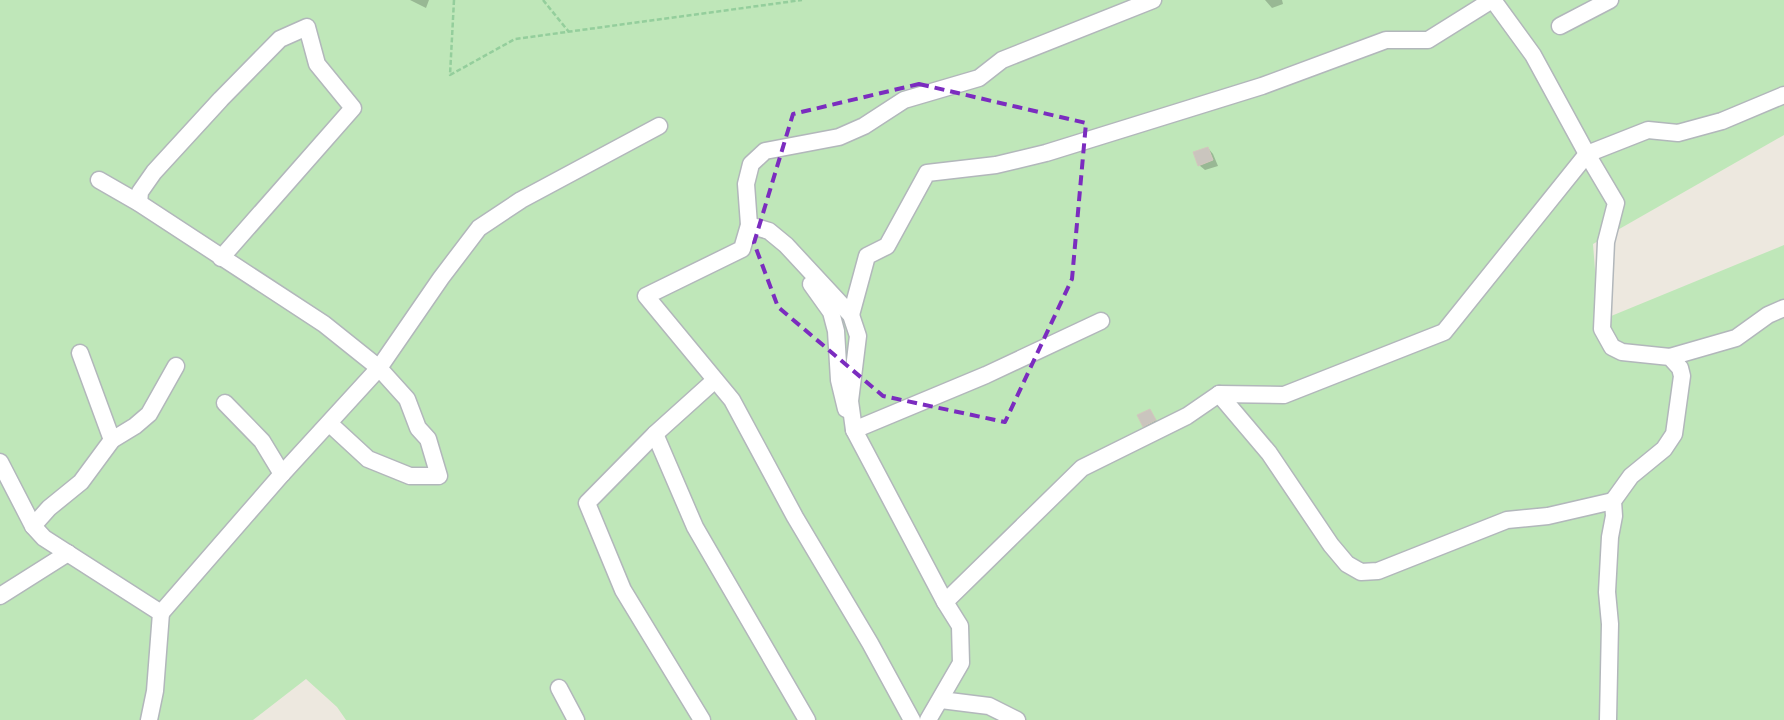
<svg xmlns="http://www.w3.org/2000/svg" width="1784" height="720" font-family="'Fira Sans',sans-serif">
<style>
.green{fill:#bfe7b9}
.shadow{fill:#0003}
.building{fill:#cac5be;stroke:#d2c8bd}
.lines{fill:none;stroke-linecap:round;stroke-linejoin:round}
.minor-casing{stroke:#b2b7bb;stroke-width:19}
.path{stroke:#94ce9c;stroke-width:2.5;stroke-dasharray:5 2.5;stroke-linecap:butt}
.minor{stroke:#fff;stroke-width:16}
.marked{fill:none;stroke:#7b2cbf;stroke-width:4;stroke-dasharray:10 6;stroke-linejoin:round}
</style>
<rect width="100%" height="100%" fill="#ede8df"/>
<path class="green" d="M0,0H1784V135L1593,244L1599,321L1784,245V720H346L337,707L306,679L253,720H0Z"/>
<g class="shadow">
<path d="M410,0H429L426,8Z"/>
<path d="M1265,0H1282L1283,4L1272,8Z"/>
<path d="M1208,148L1213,154L1218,166L1205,170L1199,165Z"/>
<path d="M1149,410L1160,426L1150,431L1144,426Z"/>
</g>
<g class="building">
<path d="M1208,147L1213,160L1198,166L1193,152Z"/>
<path d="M1150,409L1156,420L1143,427L1137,415Z"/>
</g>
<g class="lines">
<defs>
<g id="minor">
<path d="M1493,0L1533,55L1587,154L1648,130L1678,133L1722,121L1784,95"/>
<path d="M1560,26L1610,0"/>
<path d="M99,180L139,203L324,324L379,368L407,399L418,428L428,439L439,476H410L368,459L330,424"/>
<path d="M139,203L140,192L154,172L221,99L280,39L307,27L317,64L353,108L221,258"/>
<path d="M749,225L769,231L786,245L851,315L858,336L850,401L854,430"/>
<path d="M811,284L831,312L836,331L839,380L846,409"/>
<path d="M851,315L867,256L887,246L927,173L996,165L1046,153L1262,86L1386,40H1428L1492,0"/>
<path d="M80,353L112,440"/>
<path d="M1670,357L1736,338L1768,315L1784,308"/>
<path d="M1219,394L1269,453L1331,545L1347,564L1361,572L1378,571L1507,520L1548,516L1613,501"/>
<path d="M225,403L262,441L282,474"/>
<path d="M655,434L695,527L807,720"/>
<path d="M0,462L33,526L44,538L161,613L155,691L149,720"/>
<path d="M33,526L49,508L81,482L112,440L135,426L149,414L176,366"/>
<path d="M0,596L68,553"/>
<path d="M945,602L854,430L986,375L1101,321"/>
<path d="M161,613L282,474L379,368L441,278L479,228L521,200L659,126"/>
<path d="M559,688L576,720"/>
<path d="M941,700L989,706L1017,720"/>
<path d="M702,720L623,590L587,503L655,434L715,380"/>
<path d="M912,720L870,643L795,517L732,400L646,296L742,249L749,225L746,184L751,164L765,151L839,137L864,126L904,100L979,78L1002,60L1153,0"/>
<path d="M928,720L961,663L960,626L945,602L1082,468L1187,416L1219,394L1284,395L1444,332L1587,154L1616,203L1606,242L1602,329L1612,347L1622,352L1670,357L1680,368L1682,376L1674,434L1664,449L1631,476L1613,501L1614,516L1610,537L1607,592L1610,624L1608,720"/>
</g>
</defs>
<use href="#minor" class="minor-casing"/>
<g class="path">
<path d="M454,0L450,75L515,39L802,0"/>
<path d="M543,0L569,32"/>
</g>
<use href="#minor" class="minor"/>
</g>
<path class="marked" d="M919,84L1086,123L1072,279L1005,422L883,396L778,307L754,243L793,114Z"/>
</svg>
